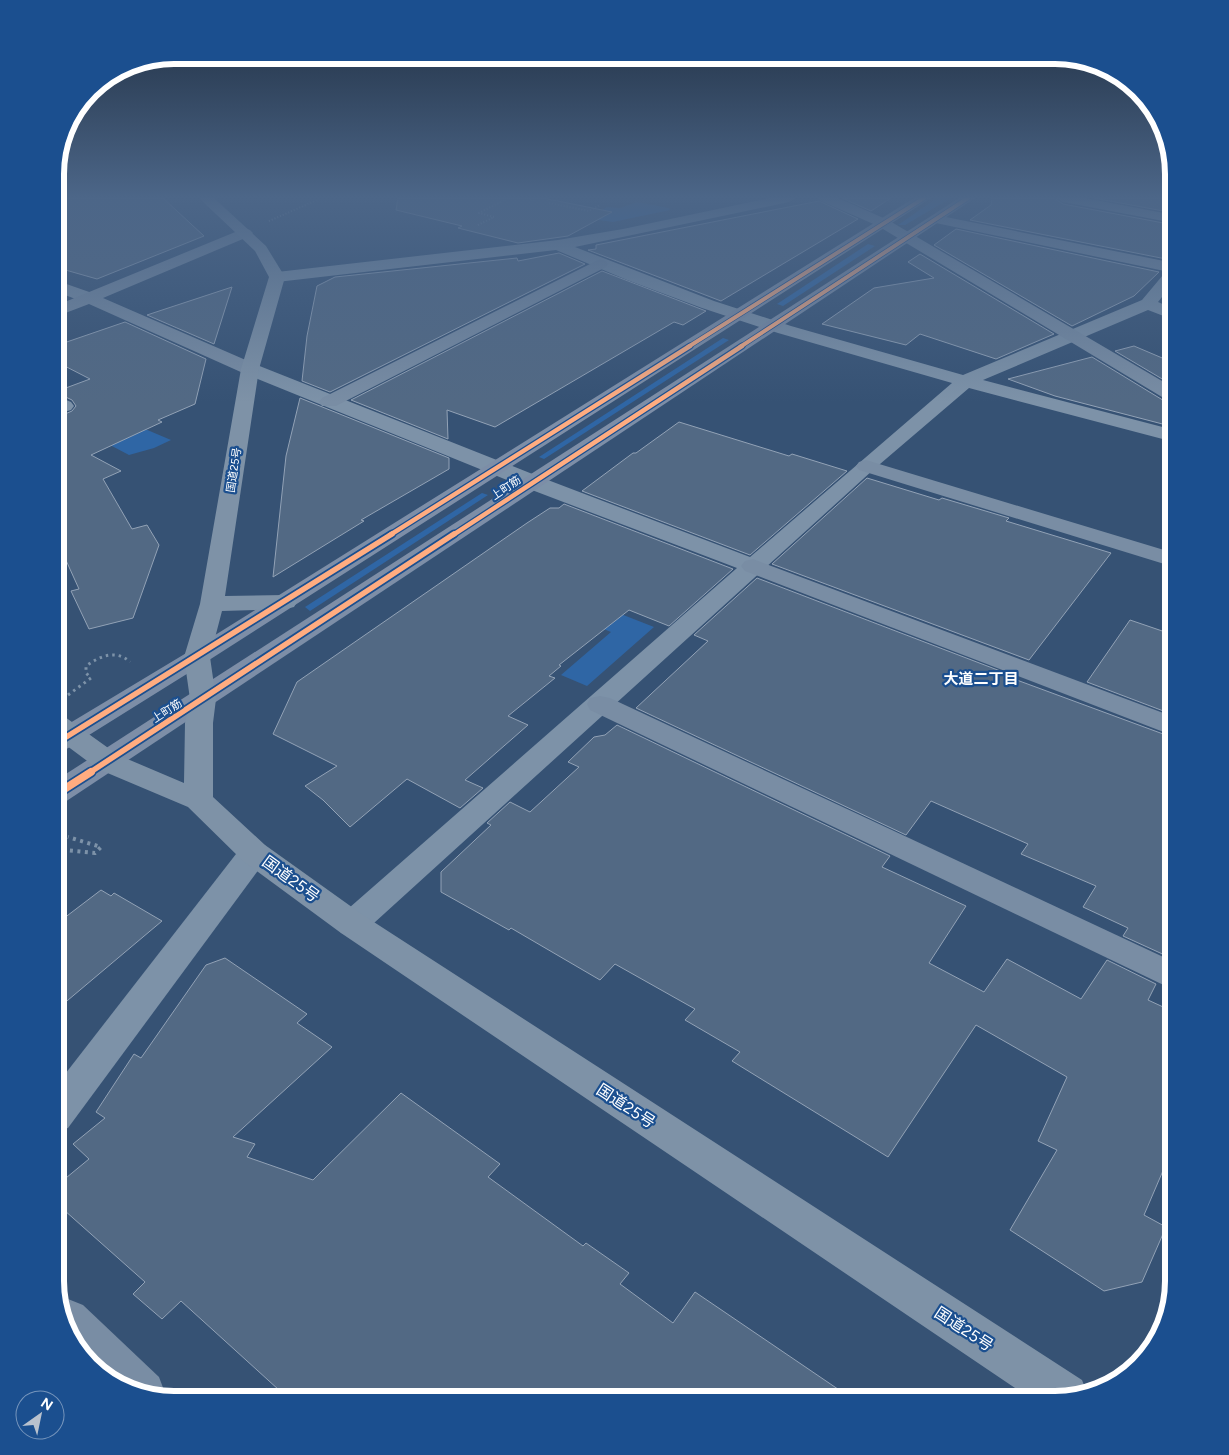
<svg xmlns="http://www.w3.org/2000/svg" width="1229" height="1455" font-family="Figtree,'Noto Sans JP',sans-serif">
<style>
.green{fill:#2f66a5}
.building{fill:#526984;stroke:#92a2b6}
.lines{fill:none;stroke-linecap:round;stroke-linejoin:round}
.path-far2{stroke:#7d92a8;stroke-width:2;stroke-dasharray:1 2;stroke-linecap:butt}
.path-far1{stroke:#7d92a8;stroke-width:3;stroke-dasharray:2.5 4;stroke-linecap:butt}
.path{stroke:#7d92a8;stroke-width:4;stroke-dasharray:3 4.5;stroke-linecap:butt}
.street{fill:#7d92a8;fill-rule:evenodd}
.secondary{fill:#798da4;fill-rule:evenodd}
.primary{fill:#7d8ea7;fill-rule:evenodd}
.highway{fill:#7e92a7;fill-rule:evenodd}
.cycleway-far3-casing{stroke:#1b4f8f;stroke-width:5.5}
.cycleway-far2-casing{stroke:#1b4f8f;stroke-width:7}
.cycleway-far1-casing{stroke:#1b4f8f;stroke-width:9}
.cycleway-casing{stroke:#1b4f8f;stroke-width:11}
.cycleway-far3{stroke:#ffac80;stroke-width:4}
.cycleway-far2{stroke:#ffac80;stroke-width:4.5}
.cycleway-far1{stroke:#ffac80;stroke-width:5.5}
.cycleway{stroke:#ffac80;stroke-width:8}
.labels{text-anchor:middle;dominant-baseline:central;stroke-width:4.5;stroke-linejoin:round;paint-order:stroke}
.far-street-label{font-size:11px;fill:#fff;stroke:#1b4f8f}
.neighbourhood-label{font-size:15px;font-weight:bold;fill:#fff;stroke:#1b4f8f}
.near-street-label{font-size:16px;fill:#fff;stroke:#1b4f8f}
.rim{fill:none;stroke:#fff;stroke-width:6}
</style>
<rect width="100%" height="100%" fill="#365274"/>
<g class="green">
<path d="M937,198H951L905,225H898Z"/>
<path d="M637,202L669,208L670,210L613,222L592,219V216L607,207L620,208Z"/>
<path d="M868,244L875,246L783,306L777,304Z"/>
<path d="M723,338L729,340L544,459L539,457Z"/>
<path d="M145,429L171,440L154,448L129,455L110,445Z"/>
<path d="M482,493L488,495L310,611L305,607Z"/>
<path d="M529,578L654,627L587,686L561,675L611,632L512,592Z"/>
</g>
<g class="building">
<path d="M55,198H163L204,236L97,279L55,267Z"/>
<path d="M398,198H543L612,212L568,236L518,243L458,228L462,226L396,210Z"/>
<path d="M842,198H891L871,211Z"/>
<path d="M992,198H1054L1063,204L1174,225V257L1171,260L970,220L991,205Z"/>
<path d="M1094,198H1174V213Z"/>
<path d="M819,201L858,219L721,301L588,250L596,249V245Z"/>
<path d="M956,229L1159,272L1134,296L1072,326L934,245Z"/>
<path d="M559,253L585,264L330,392L302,381L307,336L317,286L335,277L517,258L518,261Z"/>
<path d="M920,254L1054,334L996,359L920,334L906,345L822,324L874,288L934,278L908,262Z"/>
<path d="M602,271L706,311L683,325L674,322L495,427L447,410L448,439L351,400Z"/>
<path d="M232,287L214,344L147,315Z"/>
<path d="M125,322L206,359L195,404L158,420L162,422L91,455L121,471L103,479L132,529L147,525L159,545L133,618L89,629L71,591L79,589L55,536V411L65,414L72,411L76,406L72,400L55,392L90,379L55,361V346Z"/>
<path d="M1134,346L1174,363V386L1115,351Z"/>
<path d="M1092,357L1166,402L1174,404V427L1055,396L1008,379Z"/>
<path d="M300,398L449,458V469L361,520L364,521L273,577L286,456Z"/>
<path d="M679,422L789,456L792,454L847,471L750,555L582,491L633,453H636Z"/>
<path d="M867,478L939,500L942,498L1009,518L1006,521L1111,553L1029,660L772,564Z"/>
<path d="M564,504L733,569L669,626L629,610L559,665L561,666L549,676L555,678L508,716L528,725L465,780L483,788L460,808L407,779L350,827L323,800L305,786L337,766L273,734L297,682L527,523L550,508H559Z"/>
<path d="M757,578L1016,677L1014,679L1174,738V947L1169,957L1123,936L1128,928L1083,907L1096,886L1021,854L1028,844L931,801L906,835L636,708L708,641L694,635Z"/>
<path d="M1130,620L1174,635V715L1087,682Z"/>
<path d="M617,725L890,856L882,867L966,906L929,963L984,992L1007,959L1081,999L1107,960L1156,984L1148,1000L1174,1012V1145L1144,1215L1166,1227L1142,1282L1104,1291L1010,1230L1057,1150L1038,1141L1067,1077L976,1025L888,1157L732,1061L740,1052L685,1020L695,1009L615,964L600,980L511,928L509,930L441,892V872L491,825L487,823L510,802L530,812L579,767L568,762L594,737L605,735Z"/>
<path d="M101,890L111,896L114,893L162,921L55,1011V925Z"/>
<path d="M225,958L307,1014L297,1023L332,1047L233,1137L255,1144L247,1157L313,1180L401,1093L500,1164L488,1177L583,1246L586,1243L629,1273L620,1284L673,1323L695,1292L854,1400H290L181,1301L162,1319L133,1294L145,1282L55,1202V1187L89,1159L73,1144L105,1118L96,1112L134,1054L141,1058L206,965Z"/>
</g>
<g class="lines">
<g class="path-far2">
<path d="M524,198L535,200"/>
<path d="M549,203L589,211L600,205"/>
<path d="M269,221L317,200"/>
<path d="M478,225L494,217L479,213L508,198"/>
</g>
<path class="path-far1" d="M68,695L91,678L86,673V666C100,656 116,649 130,662"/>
<path class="path" d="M55,849L95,853L101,847L68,837"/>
<g class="street">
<path d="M770,198H796L789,202L575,247L714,301L791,326L963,375L1142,300L1168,269L1174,267V282L1158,302L1174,309V320L1148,310L983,380L1174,430V442L969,388L873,470L363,933L352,936L341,933L336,924L341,915L737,568L524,487L243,373L241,369L243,365H257L540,477L750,557L952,383L778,333L702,308L627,280L556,250L277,282L269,277L277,272L558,240L623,229Z"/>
<path d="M1056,198H1085L1174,215V223L1063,202Z"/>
<path d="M55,280L95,294L97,298L95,302H83L55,291Z"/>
<path d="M55,395L71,402L74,406L71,410L64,412L55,409Z"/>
<path d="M254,842L265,845L269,853L265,861L68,1128L55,1132V1087L243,845Z"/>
</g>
<g class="secondary">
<path d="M819,198H838L888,220L1174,388V402L1167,400L878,226L821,201Z"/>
<path d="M936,215L1174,263V273L931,222L929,219Z"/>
<path d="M245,228L250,230L253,233L250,236L103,298L257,365L259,369L257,373H243L89,304L55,317V306Z"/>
<path d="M600,259L606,261L608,264L606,267L336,406H322L319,402L322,398Z"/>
<path d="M866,460L1174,553V567L859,470L856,466L859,462Z"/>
<path d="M753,559L1174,717V736L745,571L741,566L745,561Z"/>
<path d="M600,696L610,698L1174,962V990L590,710L587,704L590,698Z"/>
<path d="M68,1299L83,1305L159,1377L165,1393L163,1398L121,1388L79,1353L62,1301Z"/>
</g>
<g class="primary">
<path d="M914,198H931L206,662L65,750L55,753V732L188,652Z"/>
<path d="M959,198H975L65,802L55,805V781Z"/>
</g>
<path class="highway" d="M199,198H214L266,246L285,277L259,369L225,596L285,595L294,597L297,602L294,607L285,609L222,611L210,657L216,699L213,723V797L265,845L363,915L1082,1380L1086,1390L1055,1400H1033L341,933L243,861L188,807L98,769L55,737V714L65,717L118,755L184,783L185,723L190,699L184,657L200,604L241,369L269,277L255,251Z"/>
<defs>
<g id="cycleway-far3">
<path d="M688,347L924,198"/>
<path d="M740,347L968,198"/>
</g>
<g id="cycleway-far2">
<path d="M390,535L690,346"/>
<path d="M453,535L742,346"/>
</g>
<g id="cycleway-far1">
<path d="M55,744L392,534"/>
<path d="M89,773L454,534"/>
</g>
<path id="cycleway" d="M55,795L91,772"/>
</defs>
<use href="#cycleway-far3" class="cycleway-far3-casing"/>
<use href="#cycleway-far2" class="cycleway-far2-casing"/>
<use href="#cycleway-far1" class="cycleway-far1-casing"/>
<use href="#cycleway" class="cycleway-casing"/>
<use href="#cycleway-far3" class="cycleway-far3"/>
<use href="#cycleway-far2" class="cycleway-far2"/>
<use href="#cycleway-far1" class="cycleway-far1"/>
<use href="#cycleway" class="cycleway"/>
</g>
<linearGradient id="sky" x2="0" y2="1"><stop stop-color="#1e2d40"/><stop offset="0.49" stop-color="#4c6688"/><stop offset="1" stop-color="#4c6688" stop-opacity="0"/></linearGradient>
<rect width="1229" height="402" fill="url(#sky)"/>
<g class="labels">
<g class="far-street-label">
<text transform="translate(234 470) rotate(-81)">国道25号</text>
<text transform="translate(506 488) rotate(-34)">上町筋</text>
<text transform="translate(167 711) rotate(-33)">上町筋</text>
</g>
<g class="neighbourhood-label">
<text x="981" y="679">大道二丁目</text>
</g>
<g class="near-street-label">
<text transform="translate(291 879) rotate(36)">国道25号</text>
<text transform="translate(626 1106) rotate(33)">国道25号</text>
<text transform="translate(964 1329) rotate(33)">国道25号</text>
</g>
</g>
<path d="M0 0H1229V1455H0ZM174 64H1055A110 110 0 0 1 1165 174V1281A110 110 0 0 1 1055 1391H174A110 110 0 0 1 64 1281V174A110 110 0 0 1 174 64Z" fill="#1b4f8f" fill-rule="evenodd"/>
<path class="rim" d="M174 64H1055A110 110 0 0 1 1165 174V1281A110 110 0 0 1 1055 1391H174A110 110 0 0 1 64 1281V174A110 110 0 0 1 174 64Z"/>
<g transform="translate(40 1415) rotate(33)"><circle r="24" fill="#1b4f8f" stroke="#7695bc"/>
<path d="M0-4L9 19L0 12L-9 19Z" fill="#b9c2ce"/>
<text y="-8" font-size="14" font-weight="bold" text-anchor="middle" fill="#ffffff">N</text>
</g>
</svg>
